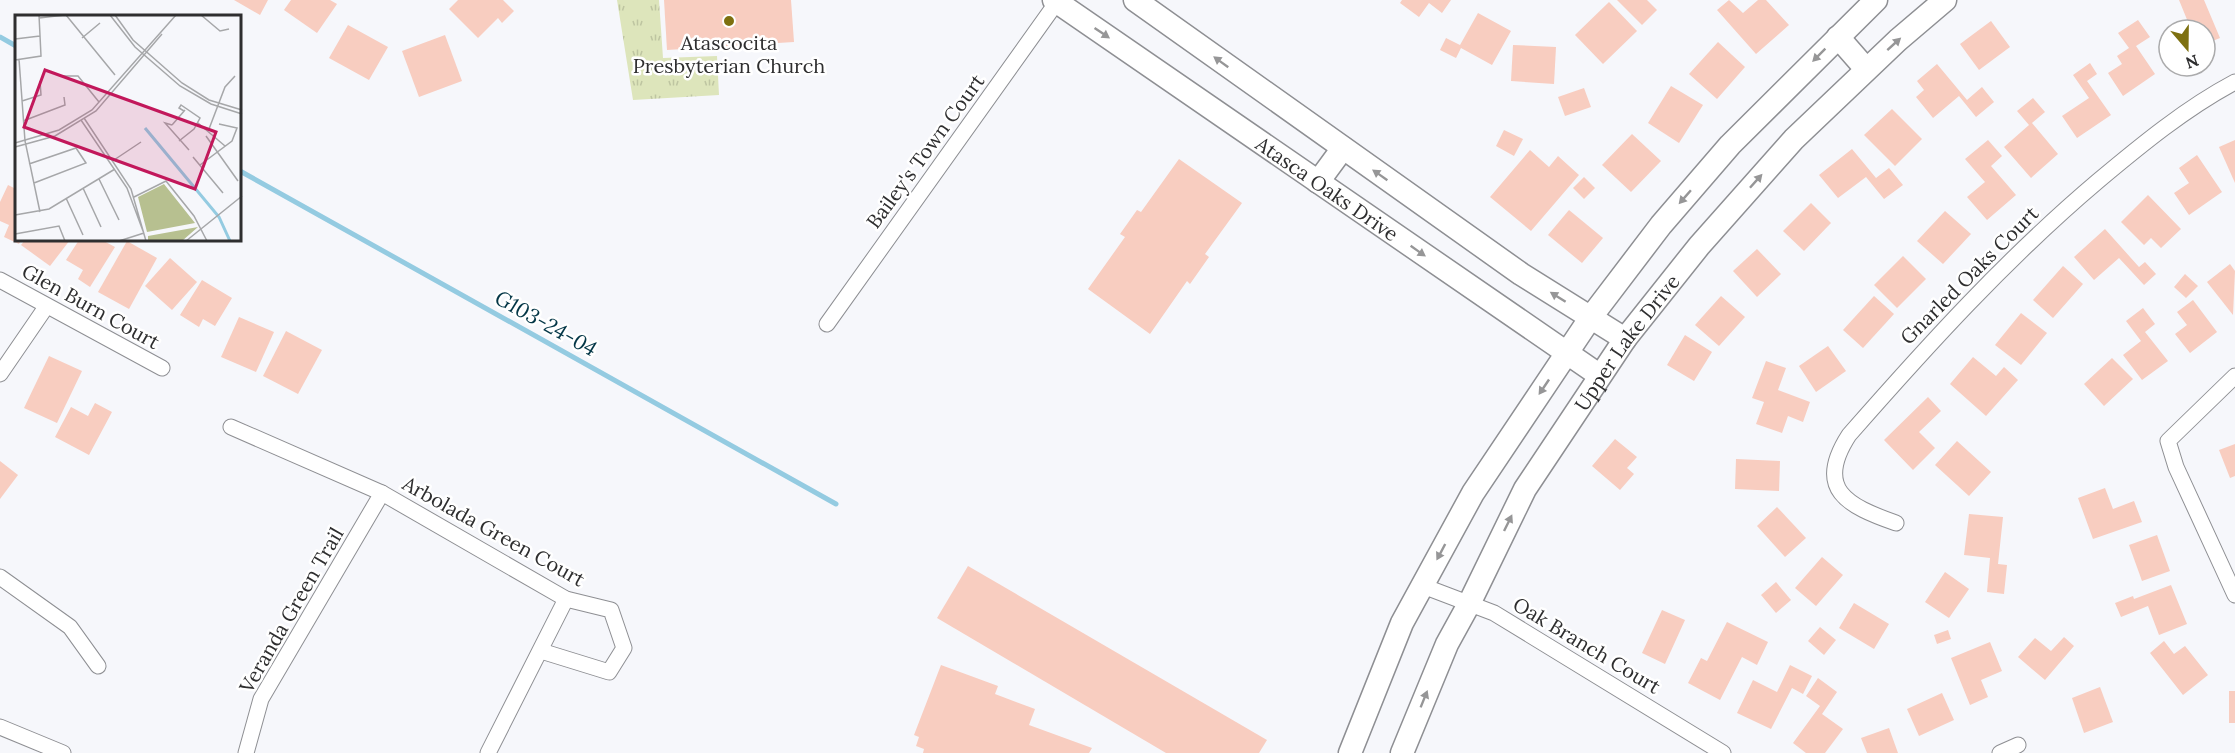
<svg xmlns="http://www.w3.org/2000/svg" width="2235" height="753" font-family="Lora,serif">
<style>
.park{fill:url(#park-tufts)}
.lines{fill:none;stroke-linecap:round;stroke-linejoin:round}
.stream{stroke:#94cbe1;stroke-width:5}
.building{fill:#f8cdc0}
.street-casing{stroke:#8e8f93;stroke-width:17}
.secondary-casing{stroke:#8e8f93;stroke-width:25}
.street{stroke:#fff;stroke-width:15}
.secondary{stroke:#fff;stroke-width:22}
.oneway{fill:#969697}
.poi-dot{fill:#7d7010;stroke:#fff;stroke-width:2}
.labels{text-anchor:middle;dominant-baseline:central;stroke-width:5;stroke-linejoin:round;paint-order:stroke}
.poi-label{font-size:20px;fill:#2e2e2f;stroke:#fff}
.street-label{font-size:20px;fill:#2e2e2f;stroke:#fff}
.water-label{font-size:21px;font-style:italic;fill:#033646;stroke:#fff}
.inset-river{fill:none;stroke:#94cbe1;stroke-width:3}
.inset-road{fill:none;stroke:#a6a7a9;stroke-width:1.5}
.view{fill:#c2185b;fill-opacity:0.15;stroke:#c2185b;stroke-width:3}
.inset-edge{fill:none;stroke:#2e2e2f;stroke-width:3}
</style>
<defs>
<pattern id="park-tufts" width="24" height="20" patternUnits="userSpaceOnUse" patternTransform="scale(1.5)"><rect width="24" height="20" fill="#dde5bb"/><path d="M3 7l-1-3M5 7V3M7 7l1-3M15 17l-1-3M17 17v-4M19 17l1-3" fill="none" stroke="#bec5a1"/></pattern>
</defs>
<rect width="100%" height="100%" fill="#f6f7fb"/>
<path class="park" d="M617,0H659L663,58L717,56L719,95L633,100Z"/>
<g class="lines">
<g class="stream">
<path d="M0,37L16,46"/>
<path d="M240,171L836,504"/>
</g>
</g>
<g class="building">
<path d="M234,0H268L260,15Z"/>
<path d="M291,0H330L337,4L317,33L284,10Z"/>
<path d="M458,0H503L514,11L502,23L498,18L478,38L449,9Z"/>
<path d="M664,0H791L794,42L667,50Z"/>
<path d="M1402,0H1451L1442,13L1429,3L1419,17L1400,3Z"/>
<path d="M1617,0H1647L1657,10L1642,25Z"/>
<path d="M1729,0L1743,13L1758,0H1766L1789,25L1756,54L1717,10Z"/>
<path d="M2179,0H2204L2220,38L2205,44V30H2168L2188,22Z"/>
<path d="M1609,2L1637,31L1603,64L1575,35Z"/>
<path d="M1478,13L1511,31L1492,65L1461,48L1456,58L1440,50L1446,38L1460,45Z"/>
<path d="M2138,20L2150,37L2136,46L2155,74L2123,96L2108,73L2122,64L2117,56L2129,48L2118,33Z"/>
<path d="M1991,21L2010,47L1979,70L1960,44Z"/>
<path d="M348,25L388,47L369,80L329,58Z"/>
<path d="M445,35L462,81L419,97L402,51Z"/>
<path d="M1718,42L1745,67L1717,99L1689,74Z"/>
<path d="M1513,45L1556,47L1554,84L1511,81Z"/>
<path d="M2090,63L2097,74L2087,81L2111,115L2077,138L2062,116L2089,98L2073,75Z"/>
<path d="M1937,64L1967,100L1982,87L1994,102L1976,117L1959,96L1933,118L1916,97L1924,90L1917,81Z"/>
<path d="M1671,86L1703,105L1679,143L1648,123Z"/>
<path d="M1584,88L1591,107L1565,116L1558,97Z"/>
<path d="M2033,98L2045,112L2032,123L2058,154L2031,178L2004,147L2029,125L2017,111Z"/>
<path d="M1892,109L1922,139L1895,166L1864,135Z"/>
<path d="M1504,130L1523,139L1514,156L1496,146Z"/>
<path d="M1632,134L1661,161L1631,192L1602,165Z"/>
<path d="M1988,140L2002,156L1991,166L2016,195L1987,220L1967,197L1985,182L1965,159Z"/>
<path d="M2235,140V183L2219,147Z"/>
<path d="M1852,149L1876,178L1889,168L1903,185L1884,199L1866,177L1838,198L1819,175Z"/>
<path d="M1530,150L1549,167L1558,156L1579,175L1531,231L1490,197Z"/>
<path d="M2197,155L2222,192L2189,215L2174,193L2189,183L2179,168Z"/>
<path d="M1179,159L1242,203L1205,254L1209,257L1190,284L1187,281L1150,334L1088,289L1125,237L1120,234L1137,210L1141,212Z"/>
<path d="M1584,177L1595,188L1584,199L1573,188Z"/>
<path d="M8,185L16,189V240H21L19,244L4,237L9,225L0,221V202Z"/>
<path d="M2148,195L2181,229L2161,248L2151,238L2144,245L2121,222Z"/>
<path d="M1811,203L1831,223L1804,251L1783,231Z"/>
<path d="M1569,210L1603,238L1582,263L1548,235Z"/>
<path d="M1945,211L1971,234L1943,264L1917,241Z"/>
<path d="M2105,229L2139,267L2145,262L2156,274L2144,285L2119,258L2094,280L2074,257Z"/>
<path d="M25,240H70L50,266L21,245Z"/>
<path d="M79,240H102L115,247L90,287L78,279L83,270L66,260Z"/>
<path d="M127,241L157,258L129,309L98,292Z"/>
<path d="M1757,249L1781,274L1757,297L1733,271Z"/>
<path d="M1903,256L1926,279L1897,308L1874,285Z"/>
<path d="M170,258L197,282L172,310L145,286Z"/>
<path d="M2230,264L2235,271L2233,315L2207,282Z"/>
<path d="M2063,266L2083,284L2053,318L2033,300Z"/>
<path d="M2185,274L2198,286L2186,298L2174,287Z"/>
<path d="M202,280L232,298L215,326L203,319L199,327L180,315Z"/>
<path d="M1721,296L1745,317L1719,346L1695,325Z"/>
<path d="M1874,296L1894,314L1863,348L1843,330Z"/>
<path d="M2193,300L2217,332L2190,353L2175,334L2187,325L2177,312Z"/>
<path d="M2143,308L2155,324L2145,332L2168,361L2142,380L2123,355L2141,341L2126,321Z"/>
<path d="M2021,313L2047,333L2021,365L1995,345Z"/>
<path d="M239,317L274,332L256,372L221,357Z"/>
<path d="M286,331L322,350L298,394L263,376Z"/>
<path d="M1685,335L1712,352L1694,381L1667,365Z"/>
<path d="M1828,346L1846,371L1816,392L1799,366Z"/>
<path d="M49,356L82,371L57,423L24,408Z"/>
<path d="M1973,357L1996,376L2004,367L2018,380L1986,416L1950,384Z"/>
<path d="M2112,358L2133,379L2104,406L2084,384Z"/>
<path d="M1766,361L1786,368L1778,390L1810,402L1803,422L1788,416L1782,433L1756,424L1764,402L1752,398Z"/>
<path d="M1928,397L1941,411L1919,432L1935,448L1913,470L1884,440Z"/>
<path d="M95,403L112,412L89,455L55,437L71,407L88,416Z"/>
<path d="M1615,439L1637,457L1627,468L1634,474L1620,490L1592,466Z"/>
<path d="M1957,441L1991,472L1969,496L1935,465Z"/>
<path d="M2235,444V476L2230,478L2219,450Z"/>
<path d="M1736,459L1780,461L1779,491L1735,489Z"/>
<path d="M0,461L18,475L0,499Z"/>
<path d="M2105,488L2113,509L2134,501L2142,522L2093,539L2078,498Z"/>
<path d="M1777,507L1806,538L1785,557L1757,526Z"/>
<path d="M1969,514L2003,517L1998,564L2007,565L2004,594L1987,592L1990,558L1964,555Z"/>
<path d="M2157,535L2170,571L2142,581L2129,545Z"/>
<path d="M1822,557L1843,575L1816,606L1795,588Z"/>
<path d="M968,566L1267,740L1259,753H1166L937,618Z"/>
<path d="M1945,572L1969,589L1949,618L1925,602Z"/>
<path d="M1776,582L1791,600L1776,613L1761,595Z"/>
<path d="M2171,585L2187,624L2159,635L2148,606L2121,617L2115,603L2133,596L2134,599Z"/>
<path d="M1854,603L1889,624L1874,649L1839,628Z"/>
<path d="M1662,610L1685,620L1665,664L1642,653Z"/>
<path d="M1727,622L1768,642L1757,665L1742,657L1720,700L1688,683L1701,658L1707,661Z"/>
<path d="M1820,627L1836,640L1824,655L1808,641Z"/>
<path d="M1948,630L1951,639L1937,644L1934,635Z"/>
<path d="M2064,637L2074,646L2045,680L2018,657L2035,638L2051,651Z"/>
<path d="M2164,641L2174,654L2185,646L2208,675L2183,695L2150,653Z"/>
<path d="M1990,642L2002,671L1981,680L1988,697L1970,705L1951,658Z"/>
<path d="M941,665L998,686L995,694L1035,709L1029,725L1092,748L1089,753H923L924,749L916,746L919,737L914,735Z"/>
<path d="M1790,665L1812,676L1803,694L1792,688L1771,729L1737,713L1753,680L1777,692Z"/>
<path d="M1818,678L1837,692L1822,714L1843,729L1825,753H1806L1793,743L1820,706L1806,696Z"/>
<path d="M2100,687L2113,722L2084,733L2072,698Z"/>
<rect x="2229" y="691" width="6" height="32"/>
<path d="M1942,693L1954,720L1919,736L1907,709Z"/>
<path d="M1889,728L1898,753H1867L1861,738Z"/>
</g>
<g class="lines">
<defs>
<g id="street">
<path d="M0,280L162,368"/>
<path d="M827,324L1057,2"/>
<path d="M0,374L46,307"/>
<path d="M2235,376L2168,441L2176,467L2235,595"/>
<path d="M231,427L382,493L566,599L611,610L624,648L609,672L541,651"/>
<path d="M1896,523C1847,506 1814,489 1849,435C1928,345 2007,258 2098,181C2141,145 2186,108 2235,82"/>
<path d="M0,577L70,627L98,666"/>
<path d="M1423,586L1494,613L1723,753"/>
<path d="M0,727L63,753"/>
<path d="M246,753L261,699L382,493"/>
<path d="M488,753L566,599"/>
<path d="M2000,753L2018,745"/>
</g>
<g id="secondary">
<path id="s1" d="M1054,0L1599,375"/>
<path d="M1135,0L1521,274L1625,339"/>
<path d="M1838,37L1866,69"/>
<path d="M1318,182L1343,148"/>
<path d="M1350,753L1402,623L1473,493L1591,317L1661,225L1730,145L1876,0"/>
<path id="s2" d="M1402,753L1447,644L1469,604L1525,489L1625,339L1699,246L1794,139L1898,40L1945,0"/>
</g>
</defs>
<use href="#street" class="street-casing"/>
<use href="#secondary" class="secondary-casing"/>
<use href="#street" class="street"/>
<use href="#secondary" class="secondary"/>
</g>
<defs><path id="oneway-solid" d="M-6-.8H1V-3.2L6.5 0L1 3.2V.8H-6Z" transform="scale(1.5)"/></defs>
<g class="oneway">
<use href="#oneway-solid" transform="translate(1102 33) rotate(34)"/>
<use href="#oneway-solid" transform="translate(1894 44) rotate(-42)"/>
<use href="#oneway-solid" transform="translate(1819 55) rotate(135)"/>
<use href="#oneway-solid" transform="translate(1221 62) rotate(-144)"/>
<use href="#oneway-solid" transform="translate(1380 175) rotate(-145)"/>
<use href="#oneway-solid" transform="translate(1756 181) rotate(-48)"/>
<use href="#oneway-solid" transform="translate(1685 197) rotate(131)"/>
<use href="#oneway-solid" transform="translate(1418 251) rotate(35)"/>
<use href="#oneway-solid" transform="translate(1558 297) rotate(-148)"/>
<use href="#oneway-solid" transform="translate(1544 387) rotate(124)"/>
<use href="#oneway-solid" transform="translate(1508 523) rotate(-64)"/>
<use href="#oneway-solid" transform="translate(1441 552) rotate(118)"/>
<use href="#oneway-solid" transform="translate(1424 699) rotate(-68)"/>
</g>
<circle class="poi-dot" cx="729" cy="21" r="6"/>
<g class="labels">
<g class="poi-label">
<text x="729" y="42">Atascocita<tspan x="729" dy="23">Presbyterian Church</tspan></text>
</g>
<g class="street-label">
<text transform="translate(925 151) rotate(-54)">Bailey's Town Court</text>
<text stroke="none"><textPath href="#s1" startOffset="332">Atasca Oaks Drive</textPath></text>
<text transform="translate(1969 275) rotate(-45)">Gnarled Oaks Court</text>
<text transform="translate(91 306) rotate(29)">Glen Burn Court</text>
<text stroke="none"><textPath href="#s2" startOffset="470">Upper Lake Drive</textPath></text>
<text transform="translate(494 531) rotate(29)">Arbolada Green Court</text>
<text transform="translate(291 610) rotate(-60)">Veranda Green Trail</text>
<text transform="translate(1587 645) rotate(31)">Oak Branch Court</text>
</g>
<g class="water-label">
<text transform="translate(546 323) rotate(29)">G103-24-04</text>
</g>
</g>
<g transform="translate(15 15)">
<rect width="226" height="226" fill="#f6f7fb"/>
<path d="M149,169L180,208L132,217L123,182ZM183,212L167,226H133V221Z" fill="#b7c090"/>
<path class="inset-river" d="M130,113L204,202L215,226"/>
<path class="inset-road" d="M51,0L100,60M95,0L120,32L165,71L196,89L227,99M100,0L118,25L167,68L194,85L227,95M186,0L205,16L214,14M24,3L50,0M67,23L85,8M0,24L25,21M4,44L10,126L25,197M0,45L26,41L24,0M46,61H63L84,87M7,86L26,80L25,66M69,103L116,174L131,226M66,105L112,173L128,216M8,106L50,90L49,82M183,108L210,131M157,110L150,108L174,135M157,110L170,95M194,114L210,72L220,61M191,121L223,166M164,126L179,114L185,103L166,90L164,93L169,96M0,128L44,115L77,95L161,0M0,132L40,121L81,96L147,19M178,142L208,178M99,145L126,127M14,149L61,133L71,148L19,168M185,150L217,126L222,113L204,109M84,164L104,205M68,173L86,212M119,182L151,166L179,201L192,226M51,183L68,220M0,200L34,194L100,154M0,219L44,211L50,226M104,226L129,218M171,226L227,181"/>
<path class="view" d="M30,55L201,117L180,174L9,112Z"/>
<rect width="226" height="226" class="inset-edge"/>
</g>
<g transform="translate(2187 48) rotate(160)"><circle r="28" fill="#ffffff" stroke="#ababac" stroke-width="1.5"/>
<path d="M0-4.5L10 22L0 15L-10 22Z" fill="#7d7010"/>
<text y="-9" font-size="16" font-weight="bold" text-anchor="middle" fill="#2e2e2f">N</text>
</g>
</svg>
